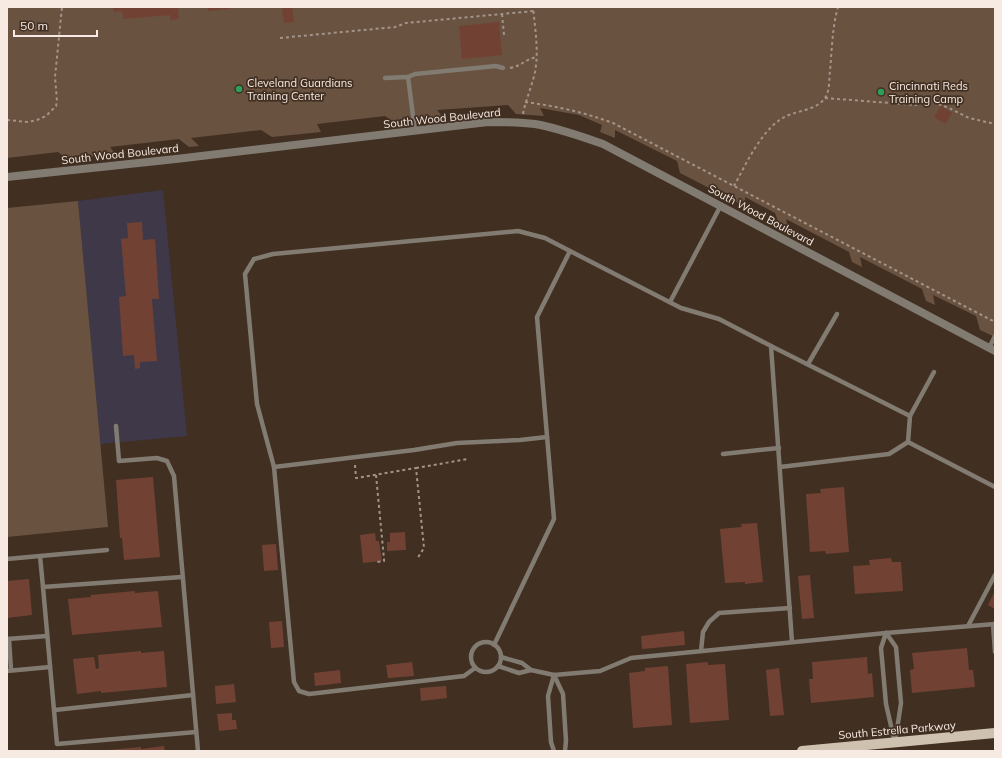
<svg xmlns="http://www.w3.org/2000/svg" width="1002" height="758" font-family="Mulish,sans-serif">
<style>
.commercial{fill:#3e3849}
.green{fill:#6a5240}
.building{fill:#714234}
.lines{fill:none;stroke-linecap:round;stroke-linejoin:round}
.path{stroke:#a3948a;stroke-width:2;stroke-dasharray:3 3;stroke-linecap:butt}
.service{stroke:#817b72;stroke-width:4.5}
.tertiary{stroke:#817b72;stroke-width:8}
.primary{stroke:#cfc1b0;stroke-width:10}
.leisure-dot{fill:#2e9e5b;stroke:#412f22;stroke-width:1.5}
.labels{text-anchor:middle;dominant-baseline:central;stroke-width:3.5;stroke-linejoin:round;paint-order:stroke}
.poi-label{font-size:11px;fill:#f6eae2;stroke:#412f22;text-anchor:start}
.street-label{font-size:11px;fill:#f6eae2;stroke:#412f22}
</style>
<rect width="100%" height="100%" fill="#412f22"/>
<path class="commercial" d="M163,190L187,436L100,444L78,201Z"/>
<g class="green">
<path d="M7,7H995V337L980,330L976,316L933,295L935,305L926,301L922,289L860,257L862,267L852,262L849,252L786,219L788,228L779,224L775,213L745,197L746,207L680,173L677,161L615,130V138L600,132L602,125L579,115L540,108L544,116L516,114L508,105L437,110L444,119L394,122L385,116L317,124L321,132L272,137L261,130L191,138L199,146L189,147L179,139L110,147L116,155L66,158L58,152L7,158Z"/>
<path d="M78,201L108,527L7,537V208Z"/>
</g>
<g class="building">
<path d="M113,7H178L179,19L170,20V15L123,19L122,11L114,12Z"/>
<path d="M207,7H234V8L208,11Z"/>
<path d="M282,7H292L294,22L284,23Z"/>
<path d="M499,22L502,55L462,59L459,26Z"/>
<path d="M941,106L952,113L946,124L934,117Z"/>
<path d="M142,222L143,240L155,239L159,299H152L157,361L140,362V368L135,369L134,355L123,356L119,297L126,296L121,239L128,238L127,223Z"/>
<path d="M153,477L160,557L124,560L122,538H120L116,480Z"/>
<path d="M844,487L849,552L826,554L825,551L810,552L806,494L821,493L820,489Z"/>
<path d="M757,523L763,582L745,584V582L725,583L720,529L742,527L741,524Z"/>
<path d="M405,532L406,550L387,551V542H390V533Z"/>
<path d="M375,533L376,541H379L382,561L363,563L360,535Z"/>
<path d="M276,544L278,570L264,571L262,545Z"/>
<path d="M891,558L892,562H901L903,591L855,594L853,566L870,565L869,560Z"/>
<path d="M810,575L814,618L802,619L798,576Z"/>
<path d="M29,579L32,615L7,618V581Z"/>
<path d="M135,591V593L158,591L162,627L72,635L68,599L91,597V595Z"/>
<path d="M995,591V609L988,605Z"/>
<path d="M282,621L284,647L271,648L269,622Z"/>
<path d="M684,631L685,645L642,649L641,636Z"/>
<path d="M967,648L969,670H973L975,687L912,693L910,670L914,669L912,653Z"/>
<path d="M141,651V653L164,651L167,687L101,693V691L77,694L73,659L94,657L96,669L99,668L98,655Z"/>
<path d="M867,657L868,674L872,673L874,697L811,703L809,679H813L812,662Z"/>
<path d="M412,662L414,676L388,678L386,665Z"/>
<path d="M708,662V665L725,664L729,720L690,723L686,664Z"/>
<path d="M668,666L672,725L633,728L629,673L645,671V668Z"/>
<path d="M779,668L784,715L770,716L766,670Z"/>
<path d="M340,670L341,683L315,686L314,673Z"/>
<path d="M234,684L236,702L216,704L215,686Z"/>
<path d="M446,686L447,698L421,701L420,688Z"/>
<path d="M232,713V720H236L237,729L219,731L217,714Z"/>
<path d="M164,746L165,751H108V750L141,747V749Z"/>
</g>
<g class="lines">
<g class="path">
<path d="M502,14L504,35"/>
<path d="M280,38L395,27L406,23L534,11"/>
<path d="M510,68C522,66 525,59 537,57"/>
<path d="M825,98L916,105L920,97L949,108L969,118L995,124"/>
<path d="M525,102C556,106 583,112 613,123L995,322"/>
<path d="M523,114C526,99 532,86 535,72C539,50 535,29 533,7"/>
<path d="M7,120L28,122L37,120L46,116L56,106L57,101L55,77L62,7"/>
<path d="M734,186C746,164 760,133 781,119C794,110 815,112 825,98C830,91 829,79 830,71C832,50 832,28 838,7"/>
<path d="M355,465L356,478L416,468L424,548L417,559"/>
<path d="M416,468L468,459"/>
<path d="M376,475L384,559V561L377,562"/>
</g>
<g class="service">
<path d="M385,78L408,77"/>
<path d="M415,131L408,77L415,74L496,66L503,68"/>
<path d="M570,251L681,308L719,319L771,346"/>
<path d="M670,302L720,207"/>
<path d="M989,348L995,336"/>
<path d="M808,364L837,314"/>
<path d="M910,416L934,372"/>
<path d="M116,426L119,461L157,458L167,461L174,476L198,751"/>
<path d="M723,454L779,448"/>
<path d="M274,467L414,450L457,443L520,440L547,437"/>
<path d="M780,467L889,454L908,442"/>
<path d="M40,556L107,550"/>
<path d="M7,559L40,556L43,587"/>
<path d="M182,577L43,587L57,744L196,732"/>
<path d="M993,624L995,652"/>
<path d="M968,626L995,575"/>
<path d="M886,633L896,647L901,703L895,743"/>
<path d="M886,633L881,648L886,704L894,739"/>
<path d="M7,639L47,636"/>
<path d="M9,639L11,670"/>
<path d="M792,642L771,346L910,416L908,442L995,487"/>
<circle cx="486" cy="657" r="15"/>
<path d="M701,651L703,632L709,622L719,613L790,608"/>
<path d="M501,657L522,663L531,670L554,675L600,671L631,658L886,633L995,624"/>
<path d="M498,666L519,673L531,670"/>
<path d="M475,668L464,676L309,694L299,691L294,682L274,467L257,404L245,274L254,259L273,254L518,231L545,238L570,251L537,317L554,519L494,645"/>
<path d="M7,671L50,667"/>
<path d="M554,675L563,694L566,741L565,751"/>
<path d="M554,675L548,696L551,742L554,751"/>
<path d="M55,710L193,695"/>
</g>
<path class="tertiary" d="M7,177L176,159L488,122C504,122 519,122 535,124C558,128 580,136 603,144L995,351"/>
<path class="primary" d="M802,751L995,733"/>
</g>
<g class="leisure-dot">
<circle cx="239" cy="89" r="4"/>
<circle cx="881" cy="92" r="4"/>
</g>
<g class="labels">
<g class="poi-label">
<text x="247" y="83">Cleveland Guardians<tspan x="247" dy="13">Training Center</tspan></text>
<text x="889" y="86">Cincinnati Reds<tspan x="889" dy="13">Training Camp</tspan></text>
</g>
<g class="street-label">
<text transform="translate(442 118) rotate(-6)">South Wood Boulevard</text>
<text transform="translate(120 154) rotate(-6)">South Wood Boulevard</text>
<text transform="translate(761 215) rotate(28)">South Wood Boulevard</text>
<text transform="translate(897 730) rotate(-5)">South Estrella Parkway</text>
</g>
</g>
<rect width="1002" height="758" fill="none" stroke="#f6eae2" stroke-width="16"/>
<path d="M14 30v6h83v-6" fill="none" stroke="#f6eae2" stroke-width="2"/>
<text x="20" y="30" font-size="12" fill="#f6eae2" stroke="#412f22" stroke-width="3" paint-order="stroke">50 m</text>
</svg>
